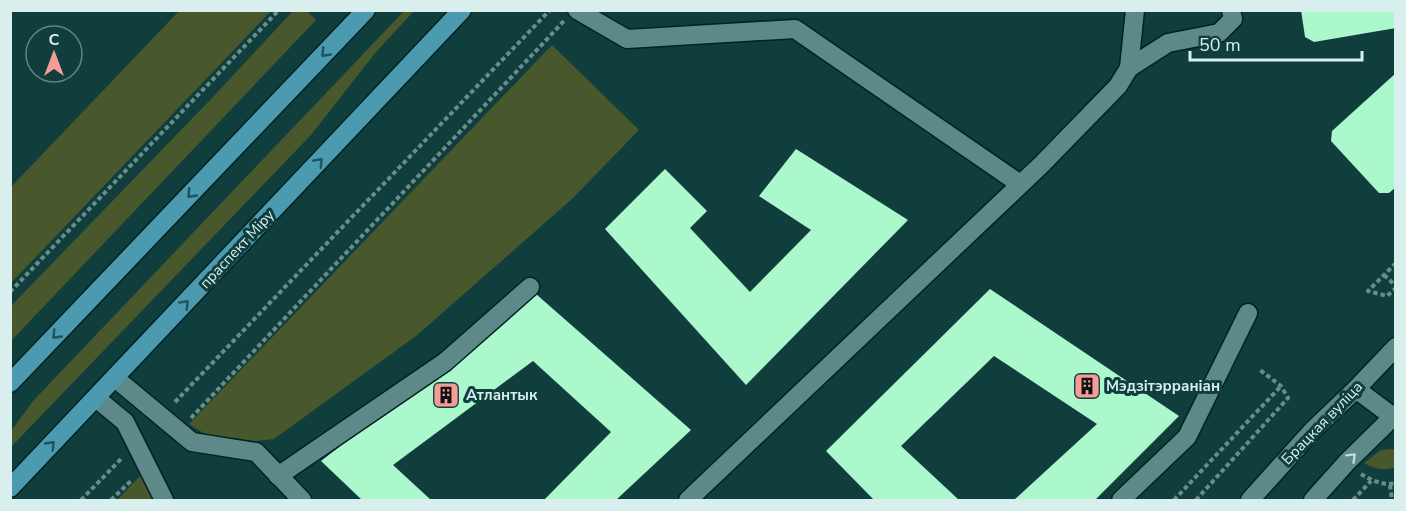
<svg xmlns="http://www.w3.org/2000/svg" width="1406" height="511" font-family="'Nunito Sans',sans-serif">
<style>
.green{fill:#48572c}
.building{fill:#acf8cd}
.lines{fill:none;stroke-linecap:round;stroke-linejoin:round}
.minor-casing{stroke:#012323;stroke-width:21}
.major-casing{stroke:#012323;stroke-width:21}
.path{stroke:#6a8d8c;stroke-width:4;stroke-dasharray:4.5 3;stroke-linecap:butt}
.minor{stroke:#5d8a88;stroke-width:18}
.major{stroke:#4b9ab0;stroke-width:18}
.oneway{stroke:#1f555a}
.oneway2{stroke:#bfdbda}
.labels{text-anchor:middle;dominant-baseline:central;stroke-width:6;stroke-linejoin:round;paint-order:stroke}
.street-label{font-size:15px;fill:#d8efee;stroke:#103e3d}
.poi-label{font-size:15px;font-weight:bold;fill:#d8efee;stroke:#103e3d;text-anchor:start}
</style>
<rect width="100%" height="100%" fill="#103e3d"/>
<g class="green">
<path d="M179,11H271L11,283V187Z"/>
<path d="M293,11H307L316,20L11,341V306L211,99Z"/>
<path d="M404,11H414L376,52L311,135L11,447V431L33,401Z"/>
<path d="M552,45L639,130L572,199L416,336L274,439L246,442L205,434L189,424Z"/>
<path d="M1391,449L1395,450V468C1383,470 1376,470 1364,463L1381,450Z"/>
<path d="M143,473L156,500H117Z"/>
</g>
<g class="building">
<path d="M1301,10H1396V28L1314,42L1305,37Z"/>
<path d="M1396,73V187L1389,193H1379L1331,141L1332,131Z"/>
<path d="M796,149L908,220L746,385L605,229L665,169L707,211L690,228L750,292L811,230L759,196Z"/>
<path d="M990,289L1179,416L1095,500H1014L1097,424L994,356L901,446L959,500H874L826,451Z"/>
<path d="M536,294L691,430L616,500H544L611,432L533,361L393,465L431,500H362L321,461Z"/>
</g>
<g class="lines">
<defs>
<g id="minor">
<path d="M577,10L627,39L795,29L1020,184"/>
<path d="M1129,68L1135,10"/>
<path d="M115,378L192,442L256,452L302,500"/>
<path d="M1356,389L1396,419"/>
<path d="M96,398L125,422L164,500"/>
<path d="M278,476L445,362L530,287"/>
<path d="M688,500L1041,165L1118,86L1129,68L1168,43L1219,33L1233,19L1231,10"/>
<path d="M1121,500L1187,437L1248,313"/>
<path d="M1250,500L1313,430L1356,389L1396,347"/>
<path d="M1313,500L1347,462L1396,414"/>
</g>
<g id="major">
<path d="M10,383L366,10"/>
<path d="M10,488L462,10"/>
</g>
</defs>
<use href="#minor" class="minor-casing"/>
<use href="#major" class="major-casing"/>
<g class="path">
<path d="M1396,263L1368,291L1387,296L1396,288"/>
<path d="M1384,275L1396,286"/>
<path d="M10,292L279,10"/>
<path d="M175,402L550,10"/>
<path d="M191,418L564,21"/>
<path d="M1361,474C1371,480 1383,486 1396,483"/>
<path d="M1390,485L1392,500"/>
<path d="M81,500L122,458"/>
<path d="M111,500L132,480"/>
<path d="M1174,500L1281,386"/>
<path d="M1196,500L1288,398L1281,386L1260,370"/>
<path d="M1353,500L1371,481"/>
</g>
<use href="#minor" class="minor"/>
<use href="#major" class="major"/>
</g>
<defs><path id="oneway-chevron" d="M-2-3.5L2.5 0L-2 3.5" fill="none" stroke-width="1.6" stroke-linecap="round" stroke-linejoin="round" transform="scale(1.5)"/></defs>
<g class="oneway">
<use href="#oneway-chevron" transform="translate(325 53) rotate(134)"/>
<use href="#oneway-chevron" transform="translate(319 162) rotate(-47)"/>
<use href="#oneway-chevron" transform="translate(191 194) rotate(134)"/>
<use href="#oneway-chevron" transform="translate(185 304) rotate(-47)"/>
<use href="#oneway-chevron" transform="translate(56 335) rotate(134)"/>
<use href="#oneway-chevron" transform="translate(51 445) rotate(-46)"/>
</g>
<use class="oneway2" href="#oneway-chevron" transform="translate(1352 457) rotate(-45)"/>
<defs>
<symbol id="building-square" viewBox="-11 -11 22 22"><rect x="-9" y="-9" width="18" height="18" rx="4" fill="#f59c96" stroke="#103e3d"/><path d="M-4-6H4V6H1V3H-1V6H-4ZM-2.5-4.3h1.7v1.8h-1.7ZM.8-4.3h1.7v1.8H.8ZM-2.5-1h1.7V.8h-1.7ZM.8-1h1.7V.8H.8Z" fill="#111"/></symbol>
</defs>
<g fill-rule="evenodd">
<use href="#building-square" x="1072" y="371" width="30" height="30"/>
<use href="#building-square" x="431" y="380" width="30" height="30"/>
</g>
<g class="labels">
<g class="street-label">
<text transform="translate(237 249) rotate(-47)">праспект Міру</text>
<text transform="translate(1322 423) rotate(-46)">Брацкая вуліца</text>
</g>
<g class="poi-label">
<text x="1106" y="386">Мэдзітэрраніан</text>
<text x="466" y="395">Атлантык</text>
</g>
</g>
<rect width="1406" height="511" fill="none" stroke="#d8efee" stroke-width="24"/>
<g transform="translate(54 54)"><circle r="28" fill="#103e3d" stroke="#608584" stroke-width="1.5"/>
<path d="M0-4.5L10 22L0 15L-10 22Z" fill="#f59c96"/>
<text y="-9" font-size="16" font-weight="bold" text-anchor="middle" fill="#d8efee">С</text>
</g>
<path d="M1190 51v9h172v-9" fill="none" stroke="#d8efee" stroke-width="3"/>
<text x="1199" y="51" font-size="18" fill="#d8efee" stroke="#103e3d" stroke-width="4.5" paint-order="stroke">50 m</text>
</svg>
